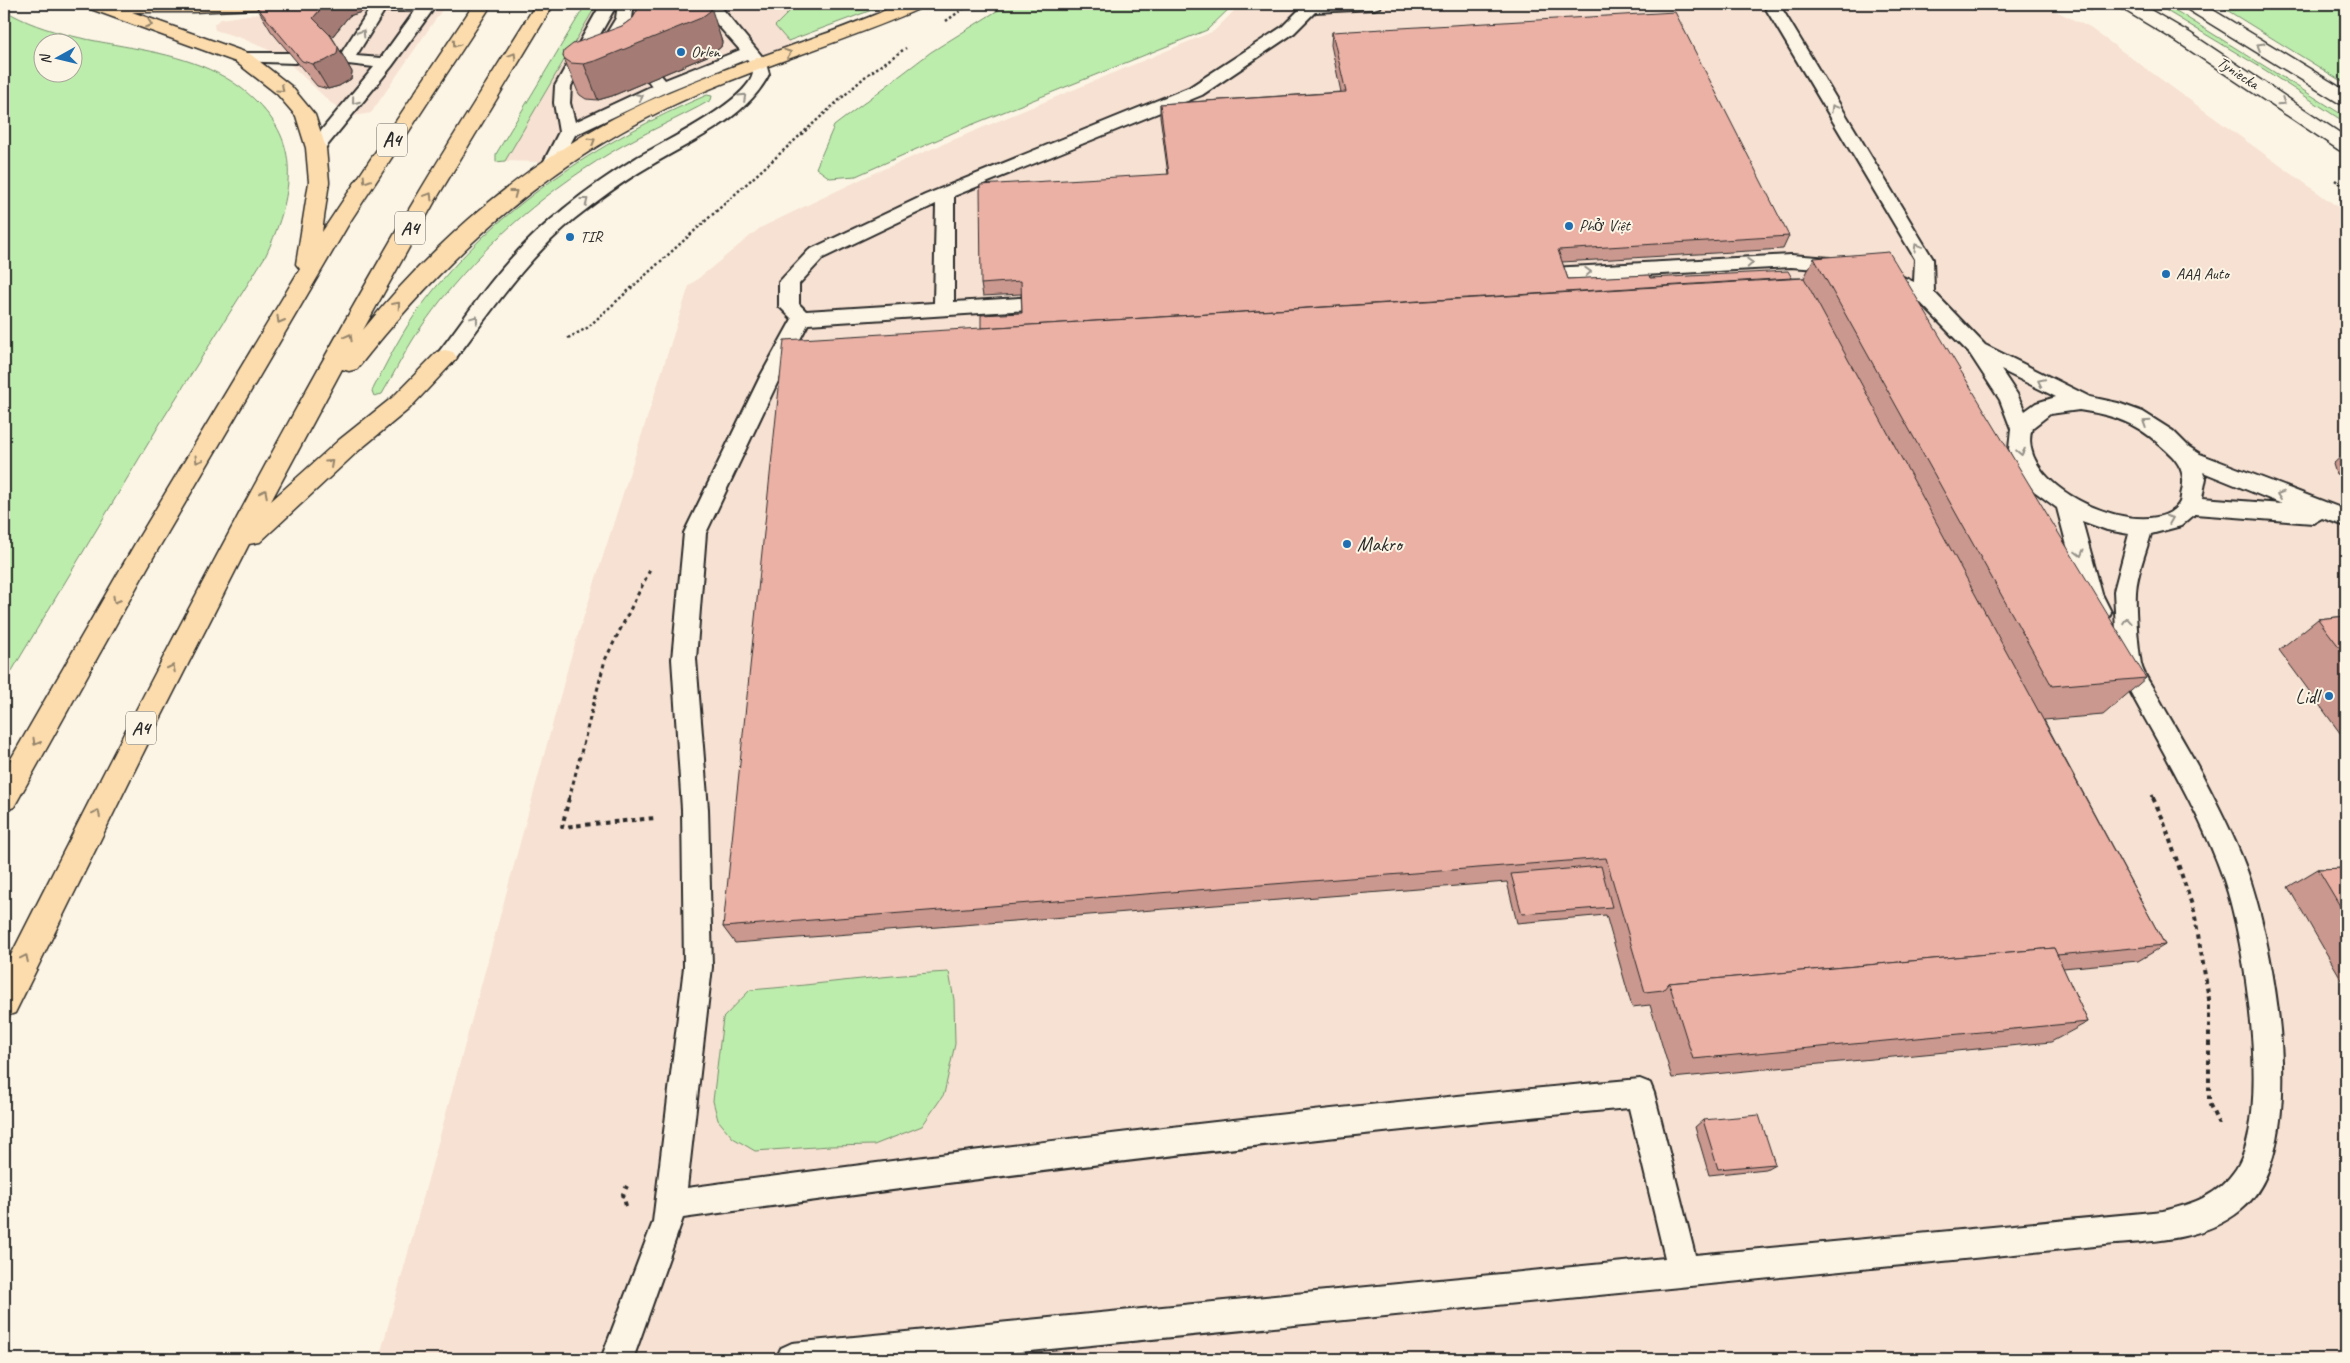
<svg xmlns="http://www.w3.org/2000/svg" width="2350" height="1363" font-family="Caveat,sans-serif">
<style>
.built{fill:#f7e1d2}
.green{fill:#bdedac;stroke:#748c6c;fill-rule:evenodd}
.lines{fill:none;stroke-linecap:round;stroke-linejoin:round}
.service-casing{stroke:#2b2b2b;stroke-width:4}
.minor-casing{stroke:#2b2b2b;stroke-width:3}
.motorway-casing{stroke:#2b2b2b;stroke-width:3}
.path-far2{stroke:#2b2b2b;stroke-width:2.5;stroke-dasharray:2.5 2.5;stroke-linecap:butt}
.path-far1{stroke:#2b2b2b;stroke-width:3;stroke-dasharray:4 4;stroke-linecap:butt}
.path{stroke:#2b2b2b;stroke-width:4;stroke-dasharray:4.5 4.5;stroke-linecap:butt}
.service{fill:#fcf5e5;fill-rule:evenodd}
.minor{fill:#fcf5e5;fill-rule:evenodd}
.motorway{fill:#fcdcac;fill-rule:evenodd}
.wall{fill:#ca988e;stroke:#2b2b2b}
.shaded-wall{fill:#a47c74;stroke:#2b2b2b}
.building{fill:#ebb1a5;stroke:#2b2b2b}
.oneway{stroke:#94846c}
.oneway2{stroke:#949088}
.poi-dot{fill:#1f6fb2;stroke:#fcf5e5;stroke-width:2}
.labels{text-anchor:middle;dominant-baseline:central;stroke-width:4;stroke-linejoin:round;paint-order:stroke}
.far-poi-label{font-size:16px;fill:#2b2b2b;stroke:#fcf5e5;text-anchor:start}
.far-street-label{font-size:16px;fill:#2b2b2b;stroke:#fcf5e5}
.shield{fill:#fcf5e5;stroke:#6a6863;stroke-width:1}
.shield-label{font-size:19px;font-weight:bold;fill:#2b2b2b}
.poi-label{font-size:20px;fill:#2b2b2b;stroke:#fcf5e5;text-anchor:start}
</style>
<rect width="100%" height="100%" fill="#fcf5e5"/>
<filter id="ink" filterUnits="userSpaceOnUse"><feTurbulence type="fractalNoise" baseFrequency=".02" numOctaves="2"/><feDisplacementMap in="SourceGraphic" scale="10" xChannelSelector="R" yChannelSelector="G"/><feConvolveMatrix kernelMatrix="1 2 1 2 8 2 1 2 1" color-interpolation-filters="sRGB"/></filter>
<g filter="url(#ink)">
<g class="built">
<path d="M320,4H446L371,113L353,116L331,103L289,63L271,51L241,38L215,30L214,24L221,19Z"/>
<path d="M597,4H797L775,26L792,44L663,93L591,130L540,162L505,161Z"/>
<path d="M1241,4H2042L2090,28L2346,213V1359H379L570,660L689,286L760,228L874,173L1214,31Z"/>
</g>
<g class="green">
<path d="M586,4H597L505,161L496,162V154Z"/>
<path d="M797,4H888L788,41L775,26Z"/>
<path d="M1008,4H1234L1207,30L966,127L856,176L830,178L816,168L834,126L931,52Z"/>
<path d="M2155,4H2165L2346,117V123L2265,70Z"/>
<path d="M2217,4H2346V84Z"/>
<path d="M4,10C87,60 200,31 267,113C303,156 287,209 266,255L161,422L4,684ZM72,42V72H42V42Z"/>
<path d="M707,95L712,96L711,100C678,119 643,133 610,153C538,196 473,254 424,323C408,345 396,370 382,394L374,396L372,391C387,362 402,331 422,305C493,210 598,141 707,95Z"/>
<path d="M949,972L954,1000L955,1044L944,1094L922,1126L874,1145L830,1146L755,1151L733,1138L718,1120L713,1101L723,1018L750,990C817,985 882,975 949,972Z"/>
</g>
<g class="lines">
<defs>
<g id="service">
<path d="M373,4H437L392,66L322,152H310L307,148L310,144L374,67L339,63L337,60ZM384,11H415L381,58L356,56Z"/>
<path d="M601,4H617L571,86L570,103L575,122L652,86L646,78L648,74H660L665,80L740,50L699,4H717L721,7L765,60L769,74C746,120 690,141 648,167C622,182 598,200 574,219C525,260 491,312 452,363L445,365L438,363L435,358L438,353C461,323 482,291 507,263C544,221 589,187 636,158C660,144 751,100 753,72C753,67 750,62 747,59L668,91L575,135L556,171H544L541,167L559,132L554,103L555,86Z"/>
<path d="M618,4H634L632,18L608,57H596L594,54L616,18Z"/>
<path d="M1305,4H1382L1380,7L1374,9L1315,12L1294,33L1202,95L954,196V302L1053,296L1060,298L1063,303L1060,308L808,324L780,377L706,533L696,659L708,809L712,967L687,1188C1004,1145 1321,1107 1640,1079L1650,1083L1654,1093L1695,1255L2163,1211C2193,1204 2218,1196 2236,1169C2272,1115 2245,941 2224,880C2196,801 2149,730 2112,657L2117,650L2114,591L2129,534L2107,530L2082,521L2102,594L2111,612L2108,619L2100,621L2092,619L2080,595L2057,508L2034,491L2017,468L2009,449L2011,429L2000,400L1970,354L1917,299L1874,278L1872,274L1874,270L1881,268L1888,270L1914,282L1915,259L1763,4H1779L1933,259L1934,292L1985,345L2090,397L2118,403L2143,412L2173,431L2189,447L2200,454L2346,510V524L2343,525L2322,518L2313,523L2195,514L2181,526L2151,534C2146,552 2137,573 2136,592C2135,611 2138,646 2141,664C2143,674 2152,686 2157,695C2174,726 2193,756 2209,788C2224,817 2241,851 2251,882C2275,957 2312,1153 2241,1210C2205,1239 2159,1241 2115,1244L950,1359H776L781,1348L792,1343L1665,1258L1629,1108C1313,1136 998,1175 683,1218L633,1359H601L653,1222L684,967L682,809L672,659L684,533L760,377L792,319L779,306V282L809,250L925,195L1190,87L1282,27ZM936,204L934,303L806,311L799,304V284L823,258ZM2001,370L2056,397L2036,403L2025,411L2017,394ZM2079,410C2121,416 2142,426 2172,456C2182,467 2185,477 2182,491C2181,494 2181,499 2180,502C2156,547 2012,491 2032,428L2050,414ZM2203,472L2282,504L2202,498L2206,478Z"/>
<path d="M243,53H295L301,55L303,58L301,61L295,63L237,61L235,58L237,55Z"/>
<path d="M1791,255L1844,259L1851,261L1853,265L1851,269L1844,271L1791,267L1533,281L1526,279L1524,275L1526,271L1533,269Z"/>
</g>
<g id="minor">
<path d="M2118,4H2140L2190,33L2346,137V152L2339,150L2176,41L2121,8Z"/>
<path d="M2182,4H2203L2346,91V105L2339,103L2185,8Z"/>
</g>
<g id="motorway">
<path d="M85,4H265L262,8L256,9L193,12H132L250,54L291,86L315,115L326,148L329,182L322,232L474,4H492L351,220L154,556L14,807L4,811V771L136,542L300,269L296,264L309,182L306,148L296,116L277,94L236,62L88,8Z"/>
<path d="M536,4H554L435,201L363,330C435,241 527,161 630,110C689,81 752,60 813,38C835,31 856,22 877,14C885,11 893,5 902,4C909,3 917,4 924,4L921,8C847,41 768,63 693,96C554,157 450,251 357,369L349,371L342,369L271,501L339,440L393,397L437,352L445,350L453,352L457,358L409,409L357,452L260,542L249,544L153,733L15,1013L4,1017V969C129,722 255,475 394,235C439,157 488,81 536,4Z"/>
</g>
</defs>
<use href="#service" class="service-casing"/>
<use href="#minor" class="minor-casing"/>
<use href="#motorway" class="motorway-casing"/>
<g class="path-far2">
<path d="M2081,4L2092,10"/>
<path d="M946,21L970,4"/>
<path d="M2335,180L2346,188"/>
<path d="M568,338L587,328L867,75L906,48"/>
</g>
<g class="path-far1">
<path d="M2152,795L2154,799"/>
<path d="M569,799L605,660L651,568"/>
</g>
<g class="path">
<path d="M569,798L562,827L655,818"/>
<path d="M2153,798L2162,817L2194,911L2209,999V1103L2220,1127"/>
<path d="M626,1206L623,1194L627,1186"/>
</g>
<use href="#service" class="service"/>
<use href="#minor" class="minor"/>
<use href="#motorway" class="motorway"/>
</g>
<g class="wall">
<path d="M258,4H386L349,16L332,37L338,47L352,72L351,79L339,86L328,89L317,86L271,31L256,6Z"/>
<path d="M630,4H709L722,42L721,47L712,54L612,96L598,100L586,99L580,95L578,92L563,56L622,26L633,18L637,11Z"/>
<path d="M1332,32L1789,236L1783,249L1562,262L1568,279L1650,278H1804L1814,258L2146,678L2103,715L2044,720L2165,945L2138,961L2063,968L2088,1022L2051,1042L1672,1078L1650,1005L1632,1007L1606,915L1517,923L1507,882L735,943L723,927L981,328L1022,313L1021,294L983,296L981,284L1168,174L1160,116V104L1341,92L1331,45Z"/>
<path d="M2346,452V476L2336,474L2333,464Z"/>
<path d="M2346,616V741L2279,650L2318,619Z"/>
<path d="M2346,868V987L2288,887L2318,869Z"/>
<path d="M1703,1120L1775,1164L1766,1169L1709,1175L1695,1127Z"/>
</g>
<g class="shaded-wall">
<path d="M325,4H386L349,16L327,43L313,18Z"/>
<path d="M711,7L722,42L721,47L712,54L612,96L598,100L584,64Z"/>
<path d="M338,47L352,72L351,79L339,86L328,89L313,64Z"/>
</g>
<g class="building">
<path d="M258,4H325L313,18L330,35L338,47L337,54L325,61L313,64L302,61L256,6Z"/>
<path d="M641,4H709L711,7L710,11L701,18L598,60L584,64L571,63L565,59L563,56L564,51L573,44L622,26L633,18Z"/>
<path d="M1675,12L1789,236L1558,250L1568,279L1649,275L1650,278L1788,271L1792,278L981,328V315L1022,313L1021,281L981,284L980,185L1169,174L1160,104L1346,92L1332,32Z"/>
<path d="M1889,252L2146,678L2052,686L1814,258Z"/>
<path d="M1804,278L2165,945L2057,955L2054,948L1669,983L1663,990L1645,992L1606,858L723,927L784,340Z"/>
<path d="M2346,616V656L2318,619Z"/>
<path d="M1601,866L1612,907L1522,914L1511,874Z"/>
<path d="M2346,868V916L2318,869Z"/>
<path d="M2054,948L2088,1022L1693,1059L1669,983Z"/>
<path d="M1759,1115L1775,1164L1718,1169L1703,1120Z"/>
</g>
<defs><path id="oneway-chevron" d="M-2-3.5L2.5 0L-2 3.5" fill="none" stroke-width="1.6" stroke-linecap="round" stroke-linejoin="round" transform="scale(1.25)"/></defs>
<g class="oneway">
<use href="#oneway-chevron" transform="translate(149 24) rotate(20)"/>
<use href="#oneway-chevron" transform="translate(456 44) rotate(124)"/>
<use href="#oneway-chevron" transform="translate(788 53) rotate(-19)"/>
<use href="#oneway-chevron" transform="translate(513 56) rotate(-59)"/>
<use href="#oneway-chevron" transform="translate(281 89) rotate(42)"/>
<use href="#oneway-chevron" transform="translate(592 141) rotate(-31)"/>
<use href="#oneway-chevron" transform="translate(366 180) rotate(123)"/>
<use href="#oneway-chevron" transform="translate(514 193) rotate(-37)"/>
<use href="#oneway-chevron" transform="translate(429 196) rotate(-59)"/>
<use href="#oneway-chevron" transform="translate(397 305) rotate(-49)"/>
<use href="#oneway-chevron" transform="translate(280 320) rotate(120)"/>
<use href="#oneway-chevron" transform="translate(349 337) rotate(-61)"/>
<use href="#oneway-chevron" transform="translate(198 460) rotate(121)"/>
<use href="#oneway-chevron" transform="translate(330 463) rotate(-42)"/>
<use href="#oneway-chevron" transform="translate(264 493) rotate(-63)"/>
<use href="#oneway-chevron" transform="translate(116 600) rotate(120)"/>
<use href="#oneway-chevron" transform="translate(172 668) rotate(-63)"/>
<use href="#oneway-chevron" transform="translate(36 742) rotate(120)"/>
<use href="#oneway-chevron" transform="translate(97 813) rotate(-64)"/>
<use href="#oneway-chevron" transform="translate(25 958) rotate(-64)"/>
</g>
<g class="oneway2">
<use href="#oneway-chevron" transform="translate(362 33) rotate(-57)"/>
<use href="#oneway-chevron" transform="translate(2260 46) rotate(-149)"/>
<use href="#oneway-chevron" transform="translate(640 97) rotate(-26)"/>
<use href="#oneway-chevron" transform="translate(743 97) rotate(-43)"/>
<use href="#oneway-chevron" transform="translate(355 101) rotate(129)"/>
<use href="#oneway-chevron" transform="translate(2282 102) rotate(33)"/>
<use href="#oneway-chevron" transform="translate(1834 108) rotate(-121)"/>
<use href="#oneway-chevron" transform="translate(585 201) rotate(-38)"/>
<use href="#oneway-chevron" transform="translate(1917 247) rotate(-121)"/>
<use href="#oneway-chevron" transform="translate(1750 263) rotate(-3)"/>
<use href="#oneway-chevron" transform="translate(1588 272) rotate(-3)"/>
<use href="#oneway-chevron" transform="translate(475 319) rotate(-53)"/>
<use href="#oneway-chevron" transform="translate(2041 382) rotate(-154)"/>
<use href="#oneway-chevron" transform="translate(2146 423) rotate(-147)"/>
<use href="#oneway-chevron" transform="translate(2021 452) rotate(79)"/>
<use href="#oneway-chevron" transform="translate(2280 495) rotate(-161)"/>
<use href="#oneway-chevron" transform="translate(2170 519) rotate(-22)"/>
<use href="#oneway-chevron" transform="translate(2080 553) rotate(75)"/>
<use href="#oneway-chevron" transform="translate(2127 621) rotate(-94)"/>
</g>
</g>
<g class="poi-dot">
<circle cx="681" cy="52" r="5"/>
<circle cx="1569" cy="226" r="5"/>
<circle cx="570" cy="237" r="5"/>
<circle cx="2166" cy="274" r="5"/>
<circle cx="1347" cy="544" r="5"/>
<circle cx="2329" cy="696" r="5"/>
</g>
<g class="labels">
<g class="far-poi-label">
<text x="691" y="52">Orlen</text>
<text x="1579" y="226">Phở Việt</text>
<text x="580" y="237">TIR</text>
<text x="2176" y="274">AAA Auto</text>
</g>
<g class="far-street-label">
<text transform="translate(2238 73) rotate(33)">Tyniecka</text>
</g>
<g class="shield">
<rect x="377" y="123.5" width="30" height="33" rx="4"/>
<rect x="395" y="211.5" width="30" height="33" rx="4"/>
<rect x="126" y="711.5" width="30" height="33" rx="4"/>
</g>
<g class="shield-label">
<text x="392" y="140">А4</text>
<text x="410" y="228">A4</text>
<text x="141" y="728">A4</text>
</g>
<g class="poi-label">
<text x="1357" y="544">Makro</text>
<text x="2319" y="696" text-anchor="end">Lidl</text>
</g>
</g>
<rect width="2350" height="1363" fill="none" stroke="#fcf5e5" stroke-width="20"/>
<rect x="10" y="10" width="2330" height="1343" fill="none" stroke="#2b2b2b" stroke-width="2" filter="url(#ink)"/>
<g transform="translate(58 58) rotate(262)"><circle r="24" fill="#fcf5e5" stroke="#a8a49b"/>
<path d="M0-4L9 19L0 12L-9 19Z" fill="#1f6fb2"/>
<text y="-8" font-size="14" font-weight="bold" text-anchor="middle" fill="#2b2b2b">N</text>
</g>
</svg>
